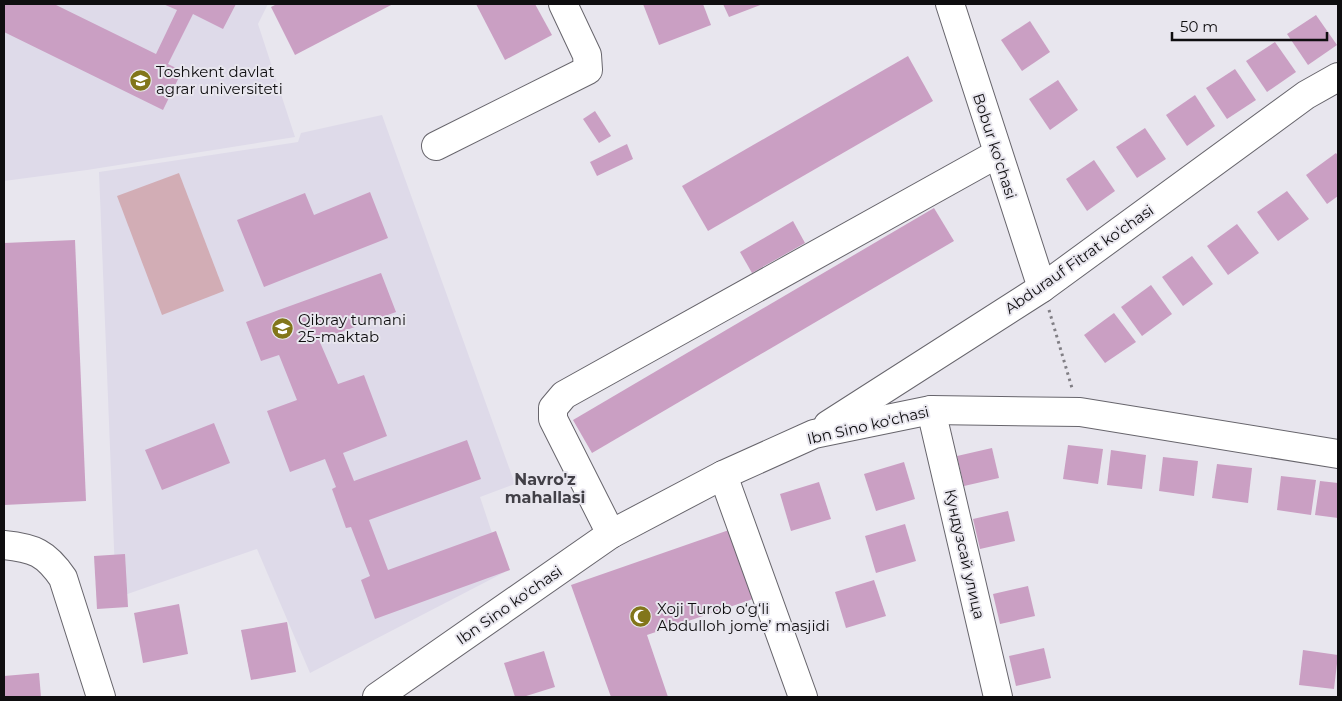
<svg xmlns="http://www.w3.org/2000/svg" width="1342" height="701" font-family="Montserrat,sans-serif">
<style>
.built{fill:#dedae9}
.garden{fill:#d2adb5}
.building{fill:#ca9fc3}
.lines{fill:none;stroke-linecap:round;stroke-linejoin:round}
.minor-casing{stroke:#67656c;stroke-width:30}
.path{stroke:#807e84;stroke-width:3;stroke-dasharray:2.5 4;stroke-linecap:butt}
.minor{stroke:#fff;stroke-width:28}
.labels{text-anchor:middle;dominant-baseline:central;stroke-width:4;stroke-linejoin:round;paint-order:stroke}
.poi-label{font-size:15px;fill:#0f0e10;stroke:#e8e6ee;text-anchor:start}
.street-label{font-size:15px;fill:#0f0e10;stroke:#e8e6ee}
.neighbourhood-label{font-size:16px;font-weight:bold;fill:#424047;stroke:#e8e6ee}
</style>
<rect width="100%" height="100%" fill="#e8e6ee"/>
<g class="built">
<path d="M4,4H268L258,24L295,137L87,170L4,181Z"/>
<path d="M382,115L515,484L480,497L505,572L310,673L257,549L116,598L99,172L298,142L301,133Z"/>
</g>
<path class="garden" d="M179,173L224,291L162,315L117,196Z"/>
<g class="building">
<path d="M4,4H54L156,54L177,10L163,4H236L223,29L193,14L168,64L182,71L163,110L4,32Z"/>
<path d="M277,4H393L295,55L271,7Z"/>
<path d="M476,4H535L552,35L505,60Z"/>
<path d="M643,4H703L711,25L659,45Z"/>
<path d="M723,4H763L729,17Z"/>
<path d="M1316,15L1337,45L1308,65L1287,34Z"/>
<path d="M1030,21L1050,52L1022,71L1001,40Z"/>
<path d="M1275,42L1296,72L1267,92L1246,61Z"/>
<path d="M908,56L933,101L708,231L682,186Z"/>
<path d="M1235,69L1256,100L1227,119L1206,88Z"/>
<path d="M1058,80L1078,110L1050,130L1029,99Z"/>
<path d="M1195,95L1215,126L1187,146L1166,115Z"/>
<path d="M595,111L611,136L599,143L583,119Z"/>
<path d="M1145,128L1166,159L1137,178L1116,147Z"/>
<path d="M627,144L633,159L597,176L590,162Z"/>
<path d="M1336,153L1338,156V196L1327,204L1306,175Z"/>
<path d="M1094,160L1115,191L1087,211L1066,179Z"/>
<path d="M1287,191L1309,219L1278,241L1257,212Z"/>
<path d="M370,192L388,238L264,287L237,220L305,193L314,215Z"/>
<path d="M934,208L954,241L592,453L573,420Z"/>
<path d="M793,221L805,243L752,273L740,252Z"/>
<path d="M1237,224L1259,253L1228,275L1207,246Z"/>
<path d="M75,240L86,501L4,505V243Z"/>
<path d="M1192,256L1213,284L1183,306L1162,277Z"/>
<path d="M381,273L396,312L319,340L338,384L364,375L387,436L343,453L354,481L467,440L481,479L369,520L388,570L496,531L510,570L375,619L361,580L370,576L351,527L346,528L332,489L336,487L325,459L290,472L267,411L297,400L279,355L261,361L246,322Z"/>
<path d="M1151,285L1172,314L1142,336L1121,307Z"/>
<path d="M1114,313L1136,342L1105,363L1084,335Z"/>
<path d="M214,423L230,463L162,490L145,450Z"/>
<path d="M1068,445L1103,449L1098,484L1063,479Z"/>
<path d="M992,448L999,478L964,486L957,456Z"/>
<path d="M1111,450L1146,455L1142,489L1107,485Z"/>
<path d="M1163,457L1198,461L1194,496L1159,491Z"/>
<path d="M904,462L915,499L876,511L864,474Z"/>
<path d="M1217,464L1252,468L1248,503L1212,498Z"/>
<path d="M1281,476L1316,480L1311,515L1277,510Z"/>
<path d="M1320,481L1338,483V518L1315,515Z"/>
<path d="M819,482L831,519L791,531L780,494Z"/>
<path d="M1008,511L1015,541L980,549L973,519Z"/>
<path d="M905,524L916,561L876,573L865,536Z"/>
<path d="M729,530L753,599L647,635L668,697H611L571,585Z"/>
<path d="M125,554L128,607L97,609L94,556Z"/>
<path d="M874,580L886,616L846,628L835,592Z"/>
<path d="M1028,586L1035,616L1000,624L993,594Z"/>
<path d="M179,604L188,654L143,663L134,613Z"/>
<path d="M287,622L296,672L251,680L241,630Z"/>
<path d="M1044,648L1051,678L1016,686L1009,656Z"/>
<path d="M1303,650L1338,655L1334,689L1299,685Z"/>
<path d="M544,651L555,687L523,697H515L504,663Z"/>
<path d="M39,673L41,697H4V676Z"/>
</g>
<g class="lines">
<defs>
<g id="minor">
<path d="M950,4L1042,288"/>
<path d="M436,146L588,70L587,55L563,4"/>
<path d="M931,410L998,697"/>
<path d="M828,425L1042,288L1306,95L1338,77"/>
<path d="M723,475L803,697"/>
<path d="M611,534L553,419V408L564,395L997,154"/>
<path d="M4,545C34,548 46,553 63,578L101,697"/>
<path d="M377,697L611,534L723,475L814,434L931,410L1080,412L1338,454"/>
</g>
</defs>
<use href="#minor" class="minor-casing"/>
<path class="path" d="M1049,310L1072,388"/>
<use href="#minor" class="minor"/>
</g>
<defs>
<symbol id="university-disc" viewBox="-11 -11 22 22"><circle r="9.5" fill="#82761a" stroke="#e8e6ee"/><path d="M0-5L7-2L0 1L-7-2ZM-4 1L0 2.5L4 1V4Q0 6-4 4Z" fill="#fff"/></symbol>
<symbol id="school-disc" viewBox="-11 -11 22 22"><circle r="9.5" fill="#82761a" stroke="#e8e6ee"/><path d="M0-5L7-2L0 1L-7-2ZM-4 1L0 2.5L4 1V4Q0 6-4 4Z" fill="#fff"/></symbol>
<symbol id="mosque-disc" viewBox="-11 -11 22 22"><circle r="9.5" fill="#82761a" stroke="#e8e6ee"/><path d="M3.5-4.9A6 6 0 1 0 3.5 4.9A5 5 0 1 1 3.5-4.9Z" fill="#fff"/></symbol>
</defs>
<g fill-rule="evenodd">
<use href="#university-disc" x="128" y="68" width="25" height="25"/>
<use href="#school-disc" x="270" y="316" width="25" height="25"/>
<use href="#mosque-disc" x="628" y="604" width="25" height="25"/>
</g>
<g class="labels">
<g class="poi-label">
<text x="156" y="71">Toshkent davlat<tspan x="156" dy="17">agrar universiteti</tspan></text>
<text x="298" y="319">Qibray tumani<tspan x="298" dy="17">25-maktab</tspan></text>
<text x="657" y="608">Xoji Turob o‘g‘li<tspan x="657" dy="17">Abdulloh jome’ masjidi</tspan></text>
</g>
<g class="street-label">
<text transform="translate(995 146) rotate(72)">Bobur ko'chasi</text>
<text transform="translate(1079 259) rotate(-35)">Abdurauf Fitrat ko'chasi</text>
<text transform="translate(868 425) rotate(-13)">Ibn Sino ko'chasi</text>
<text transform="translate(965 554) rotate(77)">Кундузсай улица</text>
<text transform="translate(509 605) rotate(-35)">Ibn Sino ko'chasi</text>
</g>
<g class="neighbourhood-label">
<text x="545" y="479">Navro'z<tspan x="545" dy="18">mahallasi</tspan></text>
</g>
</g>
<rect width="1342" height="701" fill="none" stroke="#0f0e10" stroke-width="10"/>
<path d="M1172 32v8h155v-8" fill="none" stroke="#0f0e10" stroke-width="2.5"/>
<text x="1180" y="32" font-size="15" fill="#0f0e10" stroke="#e8e6ee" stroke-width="4" paint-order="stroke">50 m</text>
</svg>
